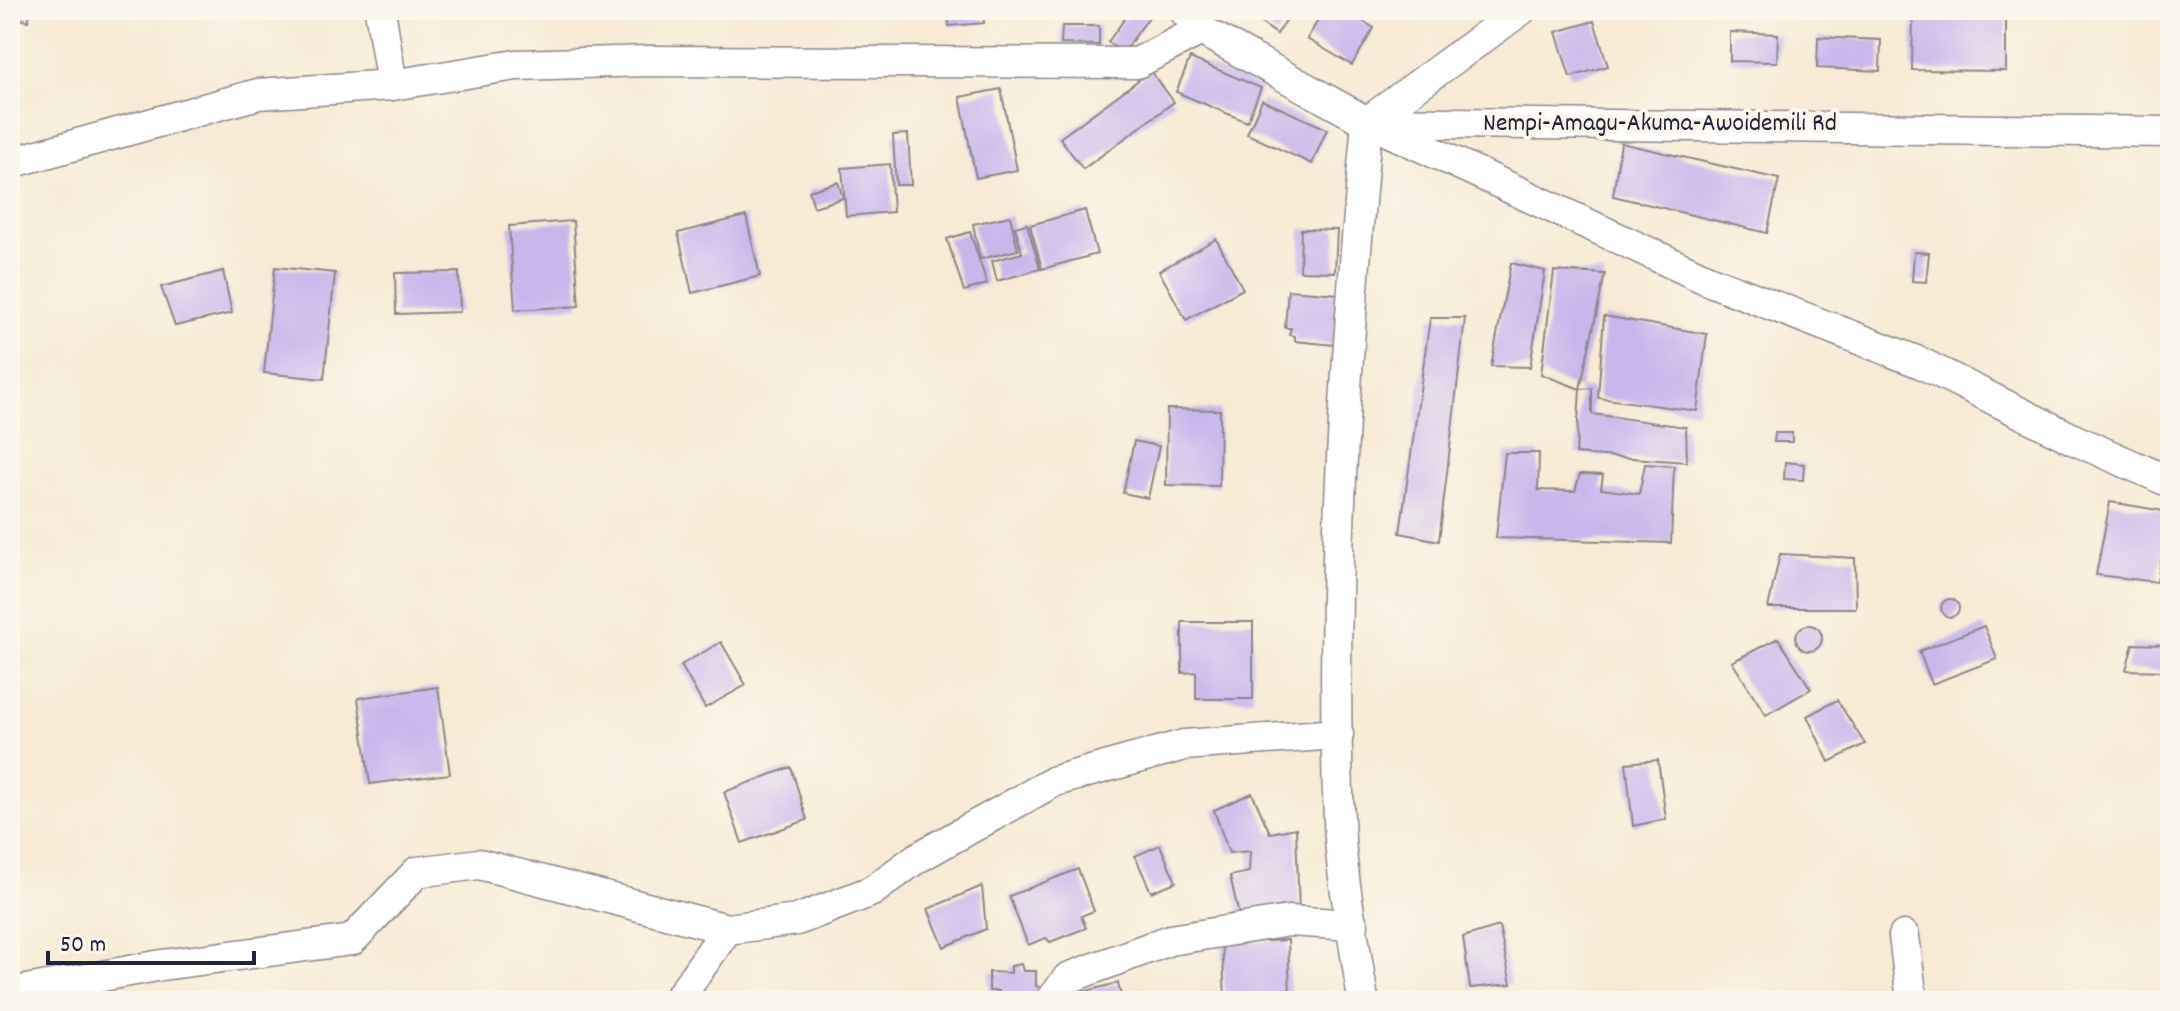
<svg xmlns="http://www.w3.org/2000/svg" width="2180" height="1011" font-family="Dekko,sans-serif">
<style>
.building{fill:#c9b7ea}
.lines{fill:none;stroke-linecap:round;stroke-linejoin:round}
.street-casing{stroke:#8c8688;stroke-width:33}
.street{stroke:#fff;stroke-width:30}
.labels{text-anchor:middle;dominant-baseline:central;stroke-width:8;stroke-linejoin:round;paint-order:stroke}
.street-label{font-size:26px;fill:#22223b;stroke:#fbf7ec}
</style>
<rect width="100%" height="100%" fill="#fbf7ec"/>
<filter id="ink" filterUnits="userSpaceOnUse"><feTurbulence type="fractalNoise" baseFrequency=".0125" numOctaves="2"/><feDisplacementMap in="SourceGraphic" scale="16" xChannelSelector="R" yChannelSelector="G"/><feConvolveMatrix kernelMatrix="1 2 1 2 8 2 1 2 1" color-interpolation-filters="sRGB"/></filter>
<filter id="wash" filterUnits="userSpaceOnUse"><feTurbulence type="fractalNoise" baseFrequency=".006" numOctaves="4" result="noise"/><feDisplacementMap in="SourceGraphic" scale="32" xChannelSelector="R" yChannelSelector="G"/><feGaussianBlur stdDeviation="1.8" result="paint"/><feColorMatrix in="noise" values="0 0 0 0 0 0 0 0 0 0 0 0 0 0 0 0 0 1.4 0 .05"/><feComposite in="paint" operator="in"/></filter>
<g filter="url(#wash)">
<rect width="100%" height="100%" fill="#f7ead6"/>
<g id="blocks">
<g class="building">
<path d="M10,10H31L28,21L10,16Z"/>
<path d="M948,10H983L984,23L949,26Z"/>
<path d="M992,10H1011V14L992,15Z"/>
<path d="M1131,10H1154L1123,53L1108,42Z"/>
<path d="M1242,10H1293L1277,34Z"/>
<path d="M1324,10H1345L1374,28L1352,65L1307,39Z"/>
<path d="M1992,10H2006V71L1912,70L1913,15L1991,16Z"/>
<path d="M1594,21L1608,66L1570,77L1556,32Z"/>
<path d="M1062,26H1099V45L1061,44Z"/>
<path d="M1730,32L1778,34L1777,62L1730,61Z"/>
<path d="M1818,37L1881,40L1880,71L1817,68Z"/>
<path d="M1190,58L1261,88L1247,122L1176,92Z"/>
<path d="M1151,71L1174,102L1083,169L1060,138Z"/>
<path d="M1001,89L1017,170L976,178L960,97Z"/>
<path d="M1262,100L1327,129L1312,164L1247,134Z"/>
<path d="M908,134L911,185H896L893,135Z"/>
<path d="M1621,143L1779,179L1767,233L1613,196Z"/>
<path d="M890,164L893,212L846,216L842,168Z"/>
<path d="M838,182L843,198L814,207L809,191Z"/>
<path d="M1085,210L1097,254L1042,269L1030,225Z"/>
<path d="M746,216L760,276L692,293L678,233Z"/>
<path d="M1010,216L1018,250L980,259L973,224Z"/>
<path d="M573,221L579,306L515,310L509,226Z"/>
<path d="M1027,224L1040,269L997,281L992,261L1022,253L1015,227Z"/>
<path d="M1301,229L1337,230L1335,272L1300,271Z"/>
<path d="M970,232L987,284L964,291L947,239Z"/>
<path d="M1216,239L1243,289L1186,320L1159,271Z"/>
<path d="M1914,252L1929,253L1926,282L1912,281Z"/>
<path d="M1511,263L1545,271L1530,367L1491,366Z"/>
<path d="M275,267L335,273L324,379L264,373Z"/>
<path d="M223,271L232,313L175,326L161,287Z"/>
<path d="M1554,271L1605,274L1580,389L1592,388V414L1686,427L1687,462L1576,454L1580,389L1541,374Z"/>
<path d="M459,272L460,312L396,314L395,273Z"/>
<path d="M1288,290L1339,294L1334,345L1295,341V336L1289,335L1291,328H1285Z"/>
<path d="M1604,316L1707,334L1697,411L1598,398Z"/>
<path d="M1430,318H1465L1439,541L1400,533Z"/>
<path d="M1167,409L1220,410L1219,486L1166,485Z"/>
<path d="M1775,433H1792V442H1774Z"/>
<path d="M1134,441L1159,446L1148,498L1123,493Z"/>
<path d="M1505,453H1539L1538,490L1575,491L1580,474L1603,475L1601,489L1639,494L1645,464L1674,466L1671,543L1496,538Z"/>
<path d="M1785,462L1804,464L1803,480L1784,479Z"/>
<path d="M2110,502L2170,512L2157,582L2096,575Z"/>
<path d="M1780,554L1855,558L1856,608H1768Z"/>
<circle cx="1950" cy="608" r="9"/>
<path d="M1182,622H1253V699H1196V672L1182,673Z"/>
<circle cx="1809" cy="638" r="13"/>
<path d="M1984,626L1997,659L1932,684L1919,651Z"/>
<path d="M1778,638L1811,689L1766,715L1732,662Z"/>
<path d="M721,642L746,685L705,708L681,665Z"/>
<path d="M2133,644L2164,645L2167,671L2126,670Z"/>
<path d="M438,687L450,774L370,784L358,698Z"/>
<path d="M1837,700L1865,744L1829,762L1807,716Z"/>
<path d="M1658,760L1666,819L1633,826L1626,763Z"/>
<path d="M791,767L807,820L742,843L724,792Z"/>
<path d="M1252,793L1270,833L1296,828L1299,913L1240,920L1230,876L1249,872L1250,851L1229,853L1214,810Z"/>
<path d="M1160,845L1176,882L1151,892L1135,856Z"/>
<path d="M1078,869L1094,911L1081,916L1086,928L1050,942L1046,938L1028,945L1009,896Z"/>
<path d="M982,886L986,929L944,947L928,909Z"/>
<path d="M1499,926L1511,984L1470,988L1463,937Z"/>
<path d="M1288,940L1290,995L1225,998L1222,943Z"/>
<path d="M1021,964L1023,971H1036V986L1042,988V992H1036V1001H1006L999,998V991H989V972L1011,973V966Z"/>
<path d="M1118,983L1122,1001H1075L1074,994Z"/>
</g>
</g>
</g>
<g filter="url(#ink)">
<use href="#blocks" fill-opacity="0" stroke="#8c8688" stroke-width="2"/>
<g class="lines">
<defs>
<g id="street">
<path d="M380,10L392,85"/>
<path d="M1184,10L1201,30L1367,122L2170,132"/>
<path d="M1377,126L1710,281L1921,363L2075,440L2170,482"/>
<path d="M10,163L258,94L392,85L516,65L648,61L1137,63L1201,30"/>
<path d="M1904,936L1912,1001"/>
<path d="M10,993L162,965L352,940L417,872L479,864L727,929L797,920L872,891L917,858L1055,781L1184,745L1338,734"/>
<path d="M677,1001L727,929"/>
<path d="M1051,1001L1068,978L1170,940L1289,921L1353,925"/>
<path d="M1363,1001C1355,941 1341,880 1339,820C1329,587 1346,354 1367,122L1521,10"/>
</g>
</defs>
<use href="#street" class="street-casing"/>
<use href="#street" class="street"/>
</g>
</g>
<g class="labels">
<g class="street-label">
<text x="1660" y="124">Nempi-Amagu-Akuma-Awoidemili Rd</text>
</g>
</g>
<rect width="2180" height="1011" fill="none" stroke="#fbf7ec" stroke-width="40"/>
<path d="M48 951v12h206v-12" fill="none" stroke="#22223b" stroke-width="4"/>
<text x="60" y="951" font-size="24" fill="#22223b" stroke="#fbf7ec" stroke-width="6" paint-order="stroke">50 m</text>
</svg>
